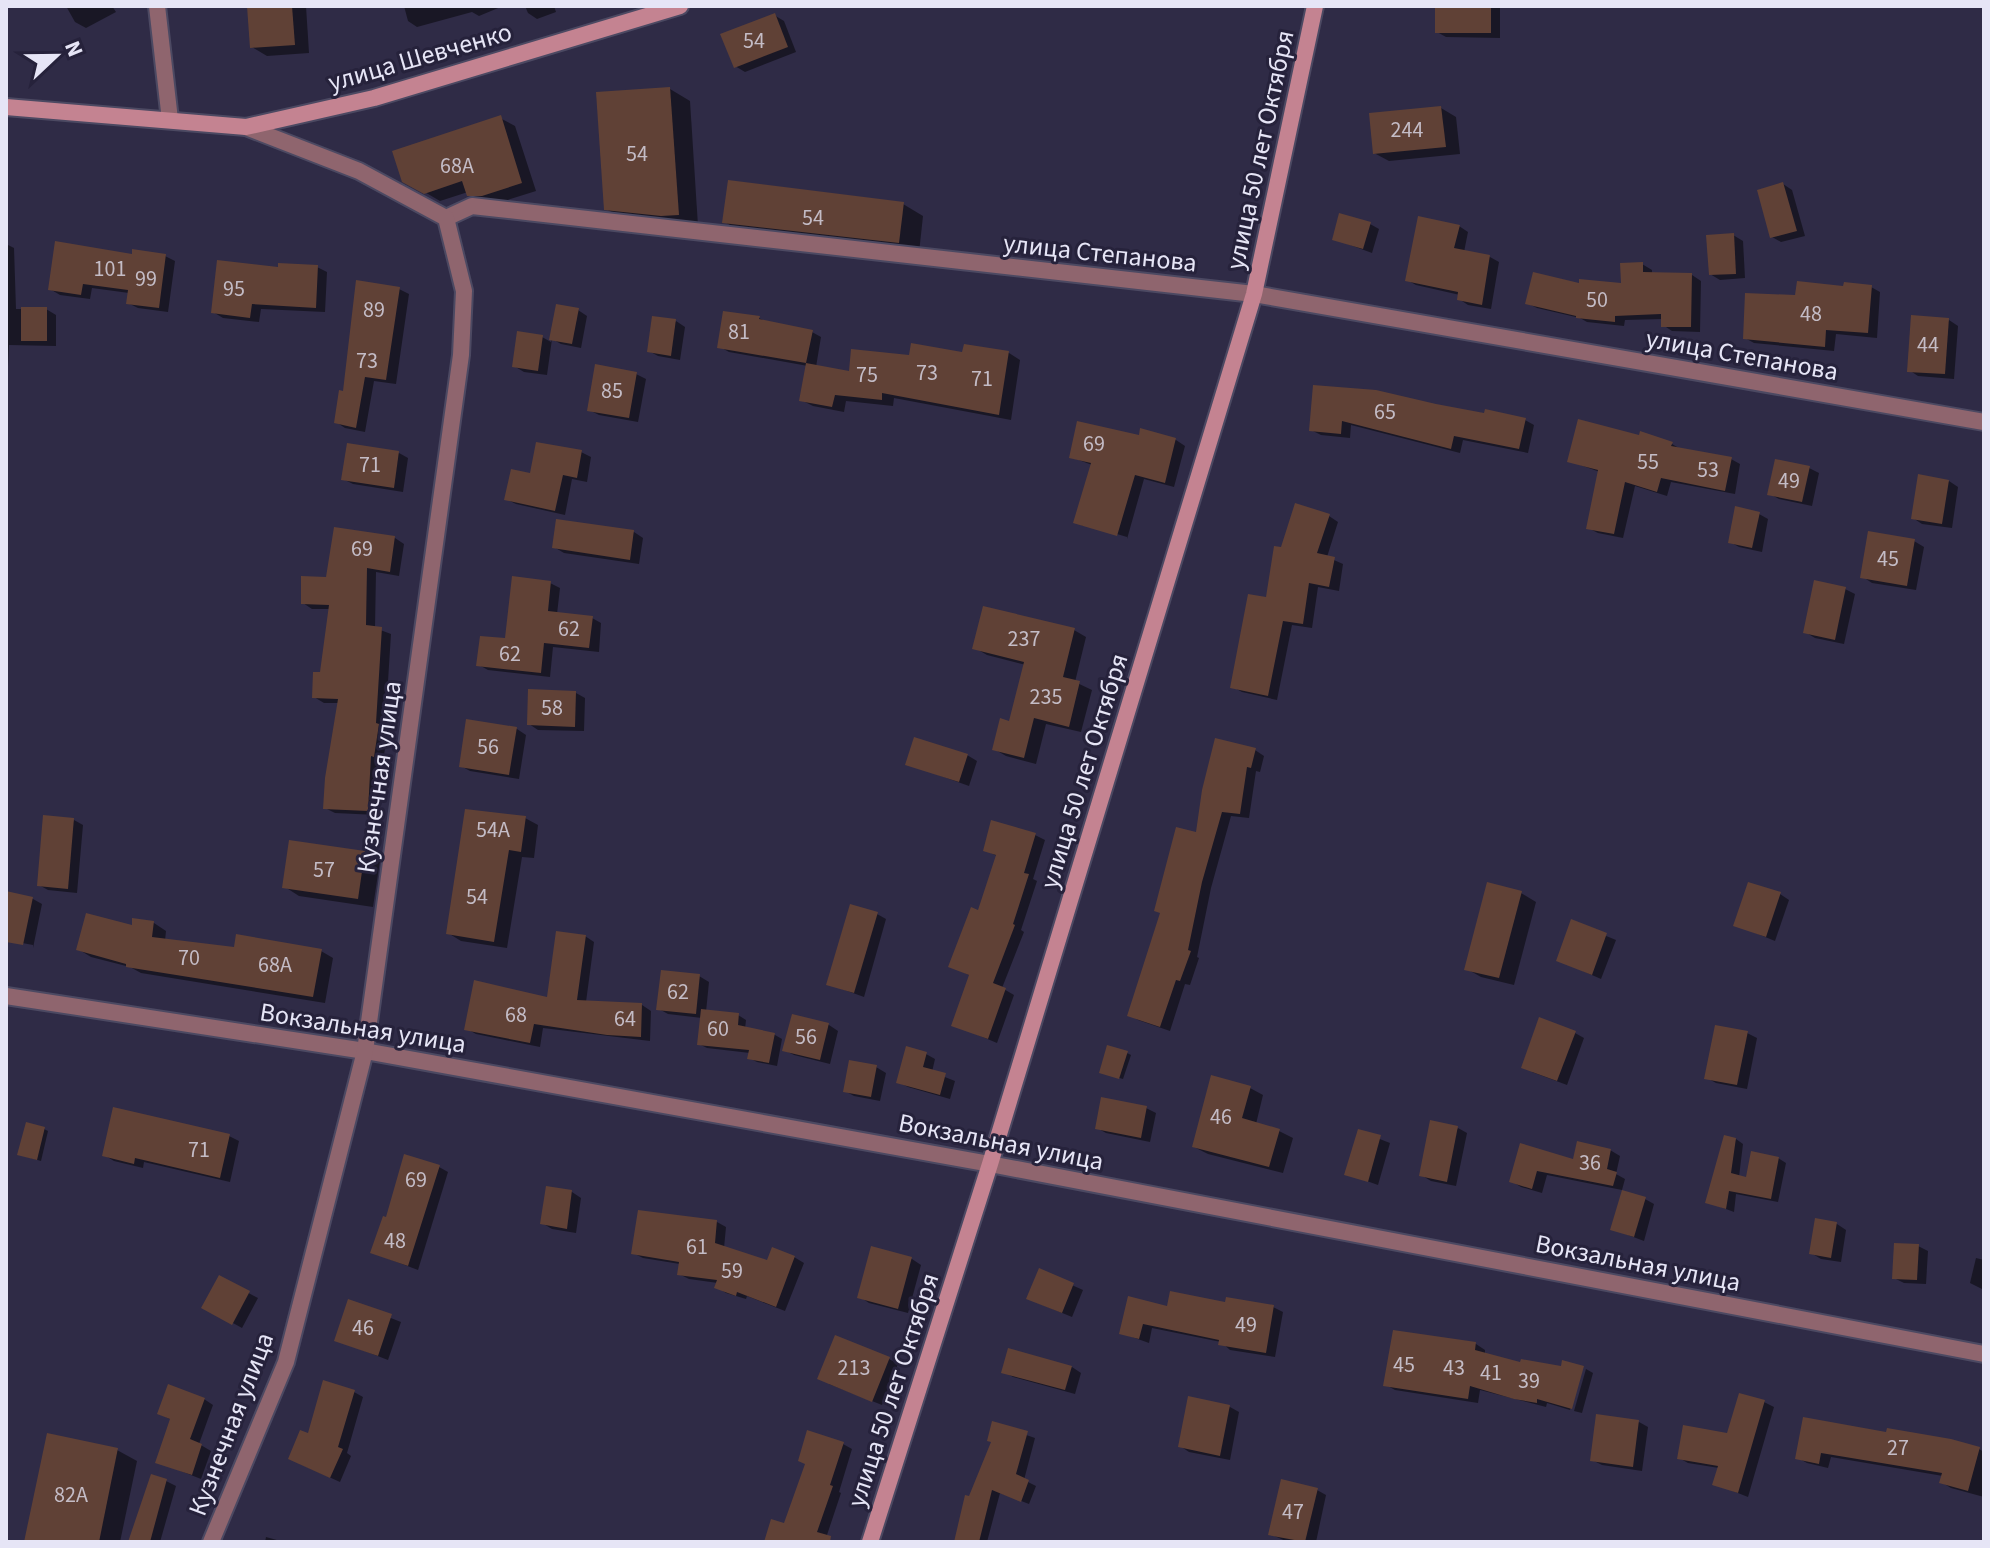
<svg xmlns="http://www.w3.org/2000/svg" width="1990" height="1548" font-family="'Source Sans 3',sans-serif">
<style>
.shadow{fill:#0007}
.building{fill:#604136}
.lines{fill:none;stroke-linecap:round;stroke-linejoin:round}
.street-casing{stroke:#4c4962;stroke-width:20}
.secondary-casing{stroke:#4c4962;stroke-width:20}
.street{stroke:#8f656e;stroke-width:16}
.secondary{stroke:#c48391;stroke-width:16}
.labels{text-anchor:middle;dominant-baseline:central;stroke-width:6;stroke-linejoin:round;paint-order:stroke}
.number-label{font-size:22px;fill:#c4bcc6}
.street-label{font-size:26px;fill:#e6e5f6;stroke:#26223b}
</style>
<rect width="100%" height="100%" fill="#2f2b46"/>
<g class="shadow">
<path d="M66,6H112L116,12L86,28L75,22Z"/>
<path d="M249,6H306L309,53L267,56L252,47Z"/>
<path d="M404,6H503L479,16L472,12L417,27L408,21Z"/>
<path d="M525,6H554L556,12L537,19L528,13Z"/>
<path d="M1437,6H1500V38L1446,37L1437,32Z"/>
<path d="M774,15L784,21L796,52L745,72L735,66Z"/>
<path d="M670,89L690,101L698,226L626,220L606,209Z"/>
<path d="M1441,108L1456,117L1460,154L1389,161L1374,153Z"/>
<path d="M500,118L515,126L536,191L498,203L484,204L468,192L440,201L404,180Z"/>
<path d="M1783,184L1792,190L1805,236L1781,242L1772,237Z"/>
<path d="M903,204L923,216L919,253L744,234L725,222Z"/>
<path d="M1370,224L1379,229L1372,253L1334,239Z"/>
<path d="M1459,226L1468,232L1464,252L1490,257L1499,262L1491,309L1468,305L1459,299L1460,295L1416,285L1407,280Z"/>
<path d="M1733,235L1743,241L1745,278L1720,280L1710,274Z"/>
<path d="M6,244L14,248L16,309H46L56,315V346L9,345L7,388Z"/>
<path d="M134,256H165L175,261L168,312L138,308L128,303L129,293L92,288L90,299L60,295L50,289Z"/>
<path d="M1642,264L1652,270V274L1692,275L1701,281L1700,332L1672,331L1663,325V319L1625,320L1624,326L1587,322L1580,318L1537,308L1527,303L1581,285H1623Z"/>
<path d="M317,267L327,272L325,312L261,309L259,322L223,318L213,312L280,269Z"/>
<path d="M1871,287L1880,292L1877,338L1836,334L1834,351L1754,343L1745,338L1797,298Z"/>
<path d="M399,289L409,294L396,384L374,381L365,432L345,428L336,422L344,393Z"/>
<path d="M557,306L578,310L587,316L581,348L561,344L552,339L547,375L524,372L514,366L542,337L551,342Z"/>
<path d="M759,318L768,323L812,332L821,337L816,367L851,374L964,354L965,346L1009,353L1020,360L1011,420L894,398L893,406L846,401L844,412L813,406L801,400L808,366L729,352L720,347Z"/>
<path d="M1949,320L1958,326L1954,379L1918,376L1909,370Z"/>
<path d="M676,321L685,327L680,360L658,356L649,351Z"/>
<path d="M636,374L646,379L638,422L599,415L589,410Z"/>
<path d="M1315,387L1525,420L1534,425L1528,453L1463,440L1460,453L1351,425L1350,438L1321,435L1311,430Z"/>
<path d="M1142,431L1176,440L1185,446L1174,487L1144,479L1127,539V537L1083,524V526L1076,522L1092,465L1071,457L1140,437Z"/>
<path d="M1672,444L1682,450L1731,459L1740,464L1735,494L1671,482L1667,496L1635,486L1623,538L1598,533L1588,528L1600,472L1569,461Z"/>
<path d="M581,452L591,457L587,482L572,479L565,515L516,504L506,499L532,475Z"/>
<path d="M399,453L408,458L403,492L353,484L343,479Z"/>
<path d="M1809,468L1819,473L1812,506L1779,499L1770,494Z"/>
<path d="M1949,481L1958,487L1952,528L1922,524L1913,518Z"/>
<path d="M1759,514L1768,519L1762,552L1739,547L1730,542Z"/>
<path d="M1329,516L1338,522L1327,557L1343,564L1339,591L1318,587L1312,628L1292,625L1277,700L1242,692L1233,687L1268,600L1282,549Z"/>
<path d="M634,532L643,538L639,564L564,553L554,547Z"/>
<path d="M395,538L404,544L399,576L376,572L375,628L391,634L385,729L388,731L383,761L380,760L377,815L335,813L325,808L339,703H324L314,697L321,674L331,609H312L303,603L328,579Z"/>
<path d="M1914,541L1924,547L1916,590L1872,583L1863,577Z"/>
<path d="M550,583L560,588L557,614L592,618L601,623L599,652L553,647L550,677L488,670L479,665L507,641Z"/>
<path d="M1845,589L1855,594L1844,644L1815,638L1805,632Z"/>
<path d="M1074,630L1086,637L1075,682L1092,690L1081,732L1046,724L1036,764L1006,756L994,749L1011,723L1026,665L987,655L975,648Z"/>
<path d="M576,693L585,698L584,731L538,730L529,724Z"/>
<path d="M468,721L517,729L526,735L519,779L470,771L461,766Z"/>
<path d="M1255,750L1264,756L1260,772L1256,771L1249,818L1231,816L1211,888L1197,957L1199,958L1190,985L1185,984L1170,1031L1138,1020L1129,1015L1198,834Z"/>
<path d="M967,755L977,761L969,786L908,764Z"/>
<path d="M525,818L538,825L534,858L522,857L507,948L461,941L448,933Z"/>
<path d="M74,820L83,825L77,893L48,890L39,885Z"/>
<path d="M1035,835L1045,840L1033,879L1037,881L1021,930L1024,932L1002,988L1014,995L997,1043L954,1025L971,976L950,966L979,912L997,856L985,850Z"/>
<path d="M291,842L365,853L380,861L373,907L299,896L285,887Z"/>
<path d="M6,893L33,899L42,904L33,948V945L6,940Z"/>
<path d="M1521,893L1536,902L1514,985L1481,977L1467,969Z"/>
<path d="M1780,894L1789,900L1775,941L1736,925Z"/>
<path d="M877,914L886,919L864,997L828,984Z"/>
<path d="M1572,922L1616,940L1601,979L1558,960Z"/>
<path d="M154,923L166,931L165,941L236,949L321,951L333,958L325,1003L141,973L130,967L91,957L78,949L133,927Z"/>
<path d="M585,936L594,942L586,1002L642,1005L651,1011L650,1041L543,1028L540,1047L476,1034L467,1029L548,999Z"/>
<path d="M699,976L709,982L706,1012L738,1015L746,1020L745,1029L775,1035L782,1039L777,1066L757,1062L749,1058L750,1053L707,1048L699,1044L702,1018L668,1014L659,1009Z"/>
<path d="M793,1016L829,1025L838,1031L830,1064L794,1055L784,1050Z"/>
<path d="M1575,1033L1584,1038L1567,1085L1532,1072Z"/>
<path d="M1747,1033L1757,1038L1747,1089L1716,1083L1707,1078Z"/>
<path d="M1127,1053L1131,1055L1123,1079L1106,1074Z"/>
<path d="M926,1054L935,1059L932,1072L955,1081L950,1099L908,1087L898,1082Z"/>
<path d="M876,1067L886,1073L880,1101L854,1096L845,1091Z"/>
<path d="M1250,1088L1263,1095L1256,1124L1279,1131L1293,1138L1283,1173L1208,1154L1194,1147Z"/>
<path d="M1146,1108L1156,1113L1150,1142L1106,1133L1097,1128Z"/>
<path d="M1458,1128L1467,1133L1456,1186L1431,1181L1421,1175Z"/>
<path d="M44,1129L48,1131L41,1161L24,1156Z"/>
<path d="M1359,1131L1390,1143L1378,1185L1347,1174Z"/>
<path d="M229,1136L239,1141L230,1182L144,1162L143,1168L114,1161L104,1155Z"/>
<path d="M1736,1139L1743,1144L1739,1177L1748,1180L1778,1158L1786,1163L1778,1202L1736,1194L1734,1212L1707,1202Z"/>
<path d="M1522,1146L1575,1162L1610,1150L1620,1156L1616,1174L1625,1179L1622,1190L1547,1175L1542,1193L1521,1187L1511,1181Z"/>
<path d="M439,1167L448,1172L418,1270L373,1253Z"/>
<path d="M548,1189L572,1192L581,1198L576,1233L552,1229L542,1223Z"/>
<path d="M1645,1199L1654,1204L1644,1241L1612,1229Z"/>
<path d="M1817,1221L1837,1224L1846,1230L1841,1262L1821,1259L1811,1253Z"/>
<path d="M717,1222L726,1227L724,1248L769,1263L794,1257L804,1263L785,1311L747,1296L746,1299L726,1293L717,1287L718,1283L689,1279L679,1274L680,1264L643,1258L633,1253Z"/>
<path d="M1918,1246L1928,1251L1926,1284L1904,1283L1894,1278Z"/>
<path d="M873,1249L912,1259L921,1265L908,1313L869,1303L860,1297Z"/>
<path d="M1976,1258L1984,1260V1290L1970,1283Z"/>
<path d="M1040,1271L1083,1290L1072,1317L1038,1303Z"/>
<path d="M220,1278L258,1298L242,1328L204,1307Z"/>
<path d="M350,1302L401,1322L388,1360L336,1340Z"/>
<path d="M1227,1305L1273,1307L1283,1312L1275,1357L1230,1350L1221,1342L1152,1328L1149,1343L1121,1333L1168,1309Z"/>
<path d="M1394,1332L1476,1344L1485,1350V1354L1522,1364L1582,1368L1570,1410L1547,1403L1546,1407L1480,1390L1478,1403L1395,1390L1386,1385Z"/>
<path d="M889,1359L898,1364L882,1405L829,1384Z"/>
<path d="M1072,1367L1081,1373L1075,1394L1013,1377L1004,1372Z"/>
<path d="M1586,1369L1593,1373L1582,1413L1574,1411Z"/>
<path d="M354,1392L363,1397L347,1453L351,1456L340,1482L300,1464L309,1436Z"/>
<path d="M1190,1398L1230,1407L1239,1412L1230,1460L1189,1452L1180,1446Z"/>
<path d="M204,1399L213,1405L199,1444L211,1451L201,1479L158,1462L172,1420L159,1414Z"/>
<path d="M1764,1402L1774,1407L1748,1497L1715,1484L1719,1468L1688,1463L1679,1458L1729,1435Z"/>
<path d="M1805,1420L1979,1449L1984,1452V1497L1951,1488L1941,1482L1943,1476L1831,1457L1828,1468L1807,1463L1798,1458Z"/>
<path d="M1639,1422L1648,1427L1642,1471L1602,1465L1592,1460Z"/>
<path d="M994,1424L1035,1438L1024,1480L1036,1486L1029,1504L1000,1493L987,1542H955L993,1442Z"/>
<path d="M843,1444L852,1449L839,1492L841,1493L826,1538L829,1542H766L786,1525Z"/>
<path d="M117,1450L137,1461L120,1542H26Z"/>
<path d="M166,1481L176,1486L160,1542H130Z"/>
<path d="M1317,1490L1326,1495L1316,1542H1288L1270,1534Z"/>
<path d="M266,1537L284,1542H265Z"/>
</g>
<g class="building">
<path d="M247,6H292L295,45L250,48Z"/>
<rect x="1435" y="6" width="56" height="27"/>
<path d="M775,13L788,47L734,68L720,34Z"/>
<path d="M670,87L679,215L661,216L604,210L596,92Z"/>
<path d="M1441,106L1446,147L1373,154L1369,113Z"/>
<path d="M501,115L522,183L482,196H467L462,181L424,194L402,182L392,151Z"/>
<path d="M728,180L904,202L899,243L722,223Z"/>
<path d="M1783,182L1797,231L1770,238L1757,190Z"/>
<path d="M1339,213L1371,222L1363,249L1332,240Z"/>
<path d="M1418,216L1460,225L1454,248L1490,255L1482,305L1457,300L1458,292L1405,281Z"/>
<path d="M1734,233L1736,274L1709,275L1706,235Z"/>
<path d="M55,241L132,254V249L166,254L159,308L126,304L128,290L83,284L81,295L48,290Z"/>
<path d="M217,260L278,267V263L318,265L316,308L252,304L250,318L211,313Z"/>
<path d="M1643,262V272L1692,273L1691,327H1661V314L1615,316V322L1576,318V316L1525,304L1533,272L1579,283V279L1621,283L1620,263Z"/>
<path d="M356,280L400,287L386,380L365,377L356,428L334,423L339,390L343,391Z"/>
<path d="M1797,281L1843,286L1844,282L1872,285L1868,333L1826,330L1825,347L1743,339L1745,293L1795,295Z"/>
<path d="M556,304L579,308L572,344L549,340Z"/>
<rect x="21" y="307" width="26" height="34"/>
<path d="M723,311L760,316L759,319L813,330L806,363L849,371L851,349L909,355L911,343L962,352L964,344L1009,351L999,415L882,393V400L835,395L832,407L799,401L806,363L717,348Z"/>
<path d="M1911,315L1949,318L1945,374L1907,372Z"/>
<path d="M652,316L676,319L671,356L647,352Z"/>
<path d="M517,331L543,335L538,371L512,367Z"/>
<path d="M595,364L637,372L629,418L587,411Z"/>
<path d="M1313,385L1376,390L1436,404L1484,413L1485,409L1526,418L1519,449L1454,436L1451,449L1342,421L1341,434L1309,431Z"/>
<path d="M1578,419L1639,435L1640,431L1673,442L1671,446L1732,457L1725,491L1661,478L1657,492L1625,482L1614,534L1586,529L1598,470L1567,462Z"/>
<path d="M1077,421L1139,435L1140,428L1176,438L1165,483L1135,475L1117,536L1073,523L1091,463L1069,458Z"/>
<path d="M536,442L582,450L577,478L563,475L555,511L504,500L511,469L530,473Z"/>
<path d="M347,443L399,451L394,488L341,480Z"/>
<path d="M1775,459L1810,466L1802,502L1767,495Z"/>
<path d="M1918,474L1949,480L1942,524L1911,519Z"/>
<path d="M1295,503L1330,514L1317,553L1335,557L1329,587L1309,583L1303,624L1283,621L1268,696L1230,688L1248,594L1266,597L1274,546L1281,547Z"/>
<path d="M1735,506L1760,512L1752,548L1728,543Z"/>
<path d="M556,519L634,530L630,560L552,548Z"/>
<path d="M334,527L395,536L390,572L367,568L366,625L382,627L376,723L379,724L374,757L371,756L368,811L323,809L325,778L338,699L312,698L313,672H320L329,605L301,604V576L326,577Z"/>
<path d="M1868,531L1915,539L1907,586L1860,578Z"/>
<path d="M512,576L551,581L548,611L593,616L589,648L544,643L541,673L476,666L480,636L505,638Z"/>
<path d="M1814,580L1846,587L1835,640L1803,633Z"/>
<path d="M983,606L1075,628L1063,677L1080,681L1069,727L1034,718L1024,758L992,750L1000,718L1009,721L1024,662L972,649Z"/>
<path d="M528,689L576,691L575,727L527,725Z"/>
<path d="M466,719L517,727L509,775L459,767Z"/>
<path d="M914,737L968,754L959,782L905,765Z"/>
<path d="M1215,738L1256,748L1251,768L1247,767L1240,814L1222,812L1202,882L1188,950L1191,951L1180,981L1176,980L1160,1027L1127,1016L1160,913L1154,911L1176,827L1196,832L1202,790Z"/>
<path d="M465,809L526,816L521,852L509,850L494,942L446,934Z"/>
<path d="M43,815L74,818L68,889L37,886Z"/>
<path d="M991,820L1036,833L1024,873L1029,874L1013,924L1015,925L993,983L1006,988L988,1039L951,1026L969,975L948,967L971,907L978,910L996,855L983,851Z"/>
<path d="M289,840L365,851L358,899L282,888Z"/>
<path d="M1487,882L1522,891L1499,978L1464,970Z"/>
<path d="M1748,882L1781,892L1766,937L1733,926Z"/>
<path d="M6,891L33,897L23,945L6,942Z"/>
<path d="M850,904L878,912L854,993L826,985Z"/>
<path d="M86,913L132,925V918L154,921L152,937L234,947L236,934L322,949L313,997L126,967V964L76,950Z"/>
<path d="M1571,919L1607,933L1592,975L1556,961Z"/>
<path d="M556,931L586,935L577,1000L642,1003L641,1037L607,1035L534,1024L530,1043L464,1030L474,980L547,997Z"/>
<path d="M661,970L700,974L696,1014L656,1010Z"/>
<path d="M701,1009L739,1013L738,1025L775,1033L769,1063L747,1059L749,1050L697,1045Z"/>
<path d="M792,1014L829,1023L820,1060L782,1051Z"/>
<path d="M1539,1017L1576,1031L1557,1081L1521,1068Z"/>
<path d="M1715,1025L1748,1031L1737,1085L1704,1079Z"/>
<path d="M1107,1045L1128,1051L1119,1079L1099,1073Z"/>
<path d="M906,1046L927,1052L923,1067L946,1073L940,1095L896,1083Z"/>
<path d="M849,1060L877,1065L871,1097L843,1092Z"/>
<path d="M1211,1075L1251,1086L1242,1118L1280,1129L1269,1167L1192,1147Z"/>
<path d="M1101,1097L1147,1106L1141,1138L1095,1129Z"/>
<path d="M113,1107L230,1134L220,1178L135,1158L134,1164L102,1156Z"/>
<path d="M1430,1120L1458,1126L1447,1182L1419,1176Z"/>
<path d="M26,1122L45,1127L37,1160L17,1155Z"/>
<path d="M1358,1129L1381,1135L1368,1182L1344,1175Z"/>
<path d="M1724,1135L1736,1138L1731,1173L1746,1177L1751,1151L1779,1157L1771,1199L1729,1191L1726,1209L1705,1203Z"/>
<path d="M1577,1141L1611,1149L1607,1169L1617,1172L1613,1186L1537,1171L1532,1189L1509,1182L1520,1143L1573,1159Z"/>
<path d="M404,1154L440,1165L408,1266L370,1253L383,1216L386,1217Z"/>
<path d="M546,1186L572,1190L567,1229L540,1224Z"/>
<path d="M1622,1190L1646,1197L1634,1237L1610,1230Z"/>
<path d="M638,1210L717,1220L715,1243L767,1260L772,1247L795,1256L776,1307L737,1292L736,1296L714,1288L717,1280L677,1275L679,1262L631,1254Z"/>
<path d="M1815,1218L1837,1222L1831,1258L1809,1254Z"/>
<path d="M1894,1243L1919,1244L1917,1280L1892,1279Z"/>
<path d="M871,1246L912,1257L898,1309L857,1298Z"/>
<path d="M1039,1268L1074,1283L1062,1313L1026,1299Z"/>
<path d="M219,1275L250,1291L232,1325L201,1308Z"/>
<path d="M1170,1291L1225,1302L1226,1297L1274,1305L1266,1353L1218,1345L1219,1340L1143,1324L1139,1339L1119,1334L1128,1296L1167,1306Z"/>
<path d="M348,1299L392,1314L378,1356L334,1341Z"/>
<path d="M1393,1330L1476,1342L1475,1350L1520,1362L1521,1359L1561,1366L1562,1360L1584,1366L1572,1409L1537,1399V1403L1514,1399L1470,1386L1468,1399L1383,1386Z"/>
<path d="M835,1335L890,1357L872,1402L817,1379Z"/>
<path d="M1008,1348L1072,1366L1065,1390L1001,1373Z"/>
<path d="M323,1380L355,1390L338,1447L343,1449L330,1478L288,1459L300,1430L308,1433Z"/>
<path d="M168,1384L205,1398L190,1439L202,1444L192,1475L155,1463L170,1419L157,1414Z"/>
<path d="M1739,1393L1765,1400L1738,1493L1712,1485L1718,1466L1677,1459L1683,1425L1727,1433Z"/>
<path d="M1188,1396L1230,1405L1220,1456L1178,1447Z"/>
<path d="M1596,1414L1639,1420L1633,1467L1590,1461Z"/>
<path d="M1803,1417L1886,1432L1887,1428L1951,1439L1980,1447L1968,1491L1939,1483L1942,1473L1821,1453L1819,1464L1795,1459Z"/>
<path d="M992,1421L1028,1431L1016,1474L1029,1480L1021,1502L992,1490L979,1542H954L965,1495L969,1496L991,1442L987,1441Z"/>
<path d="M807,1430L844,1442L830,1485L833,1486L817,1532L831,1536L830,1542H764L771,1519L784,1523L805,1464L798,1461Z"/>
<path d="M47,1433L118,1448L99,1542H24Z"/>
<path d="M151,1474L167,1479L150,1542H128Z"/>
<path d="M1281,1479L1318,1488L1305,1542L1268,1535Z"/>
</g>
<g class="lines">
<defs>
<g id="street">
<path d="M157,6L170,120"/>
<path d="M446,218L472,206L1254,294L1984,422"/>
<path d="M6,996L365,1051L990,1164L1984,1354"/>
<path d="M211,1542L286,1362L365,1051L461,355L464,291L446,218L359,171L246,127"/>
</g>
<g id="secondary">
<path d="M6,107L246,127L374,98L680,6"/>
<path d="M870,1542L990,1164L1254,294L1315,6"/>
</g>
</defs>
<use href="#street" class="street-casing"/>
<use href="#secondary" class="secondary-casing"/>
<use href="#street" class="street"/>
<use href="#secondary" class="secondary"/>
</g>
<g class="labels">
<g class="number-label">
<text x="754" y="41">54</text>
<text x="1407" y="130">244</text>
<text x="637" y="154">54</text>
<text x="457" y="166">68А</text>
<text x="813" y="218">54</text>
<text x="110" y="269">101</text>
<text x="146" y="279">99</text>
<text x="234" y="289">95</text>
<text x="1597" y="300">50</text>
<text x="374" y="310">89</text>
<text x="1811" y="314">48</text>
<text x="739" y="332">81</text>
<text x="1928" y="345">44</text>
<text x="367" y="361">73</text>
<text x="927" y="373">73</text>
<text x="867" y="375">75</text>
<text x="982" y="379">71</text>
<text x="612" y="391">85</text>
<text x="1385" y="412">65</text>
<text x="1094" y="444">69</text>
<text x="1648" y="462">55</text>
<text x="370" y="465">71</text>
<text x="1708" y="470">53</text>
<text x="1789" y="481">49</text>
<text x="362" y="549">69</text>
<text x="1888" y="559">45</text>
<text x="569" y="629">62</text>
<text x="1024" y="639">237</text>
<text x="510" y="654">62</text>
<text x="1046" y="697">235</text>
<text x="552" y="708">58</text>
<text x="488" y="747">56</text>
<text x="493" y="830">54А</text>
<text x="324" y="870">57</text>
<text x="477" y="897">54</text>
<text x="189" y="958">70</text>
<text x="275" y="965">68А</text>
<text x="678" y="992">62</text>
<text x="516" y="1015">68</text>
<text x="625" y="1019">64</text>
<text x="718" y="1029">60</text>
<text x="806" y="1037">56</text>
<text x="1221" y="1117">46</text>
<text x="199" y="1150">71</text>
<text x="1590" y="1163">36</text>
<text x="416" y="1180">69</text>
<text x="395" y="1241">48</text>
<text x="697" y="1247">61</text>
<text x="732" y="1271">59</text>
<text x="1246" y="1325">49</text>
<text x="363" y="1328">46</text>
<text x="1404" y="1365">45</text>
<text x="854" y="1368">213</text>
<text x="1454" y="1368">43</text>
<text x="1491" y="1373">41</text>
<text x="1529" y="1381">39</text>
<text x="1898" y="1448">27</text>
<text x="71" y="1495">82А</text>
<text x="1293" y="1512">47</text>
</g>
<g class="street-label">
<text transform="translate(420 57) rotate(-16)">улица Шевченко</text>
<text transform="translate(1260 150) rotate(-78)">улица 50 лет Октября</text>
<text transform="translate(1100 253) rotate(6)">улица Степанова</text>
<text transform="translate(1742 355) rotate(10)">улица Степанова</text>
<text transform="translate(1084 771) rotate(-73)">улица 50 лет Октября</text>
<text transform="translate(379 777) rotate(-82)">Кузнечная улица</text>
<text transform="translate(363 1028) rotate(9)">Вокзальная улица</text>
<text transform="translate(1001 1142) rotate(11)">Вокзальная улица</text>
<text transform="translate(1638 1263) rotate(11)">Вокзальная улица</text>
<text transform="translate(893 1390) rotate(-72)">улица 50 лет Октября</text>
<text transform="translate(231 1424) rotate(-69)">Кузнечная улица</text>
</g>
</g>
<rect width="1990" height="1548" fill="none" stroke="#e6e5f6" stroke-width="16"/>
<g transform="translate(56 56) rotate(68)" stroke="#26223b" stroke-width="6" paint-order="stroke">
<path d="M0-6L14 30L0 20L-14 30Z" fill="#e6e5f6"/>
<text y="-12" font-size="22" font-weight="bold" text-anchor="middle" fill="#e6e5f6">N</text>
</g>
</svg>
